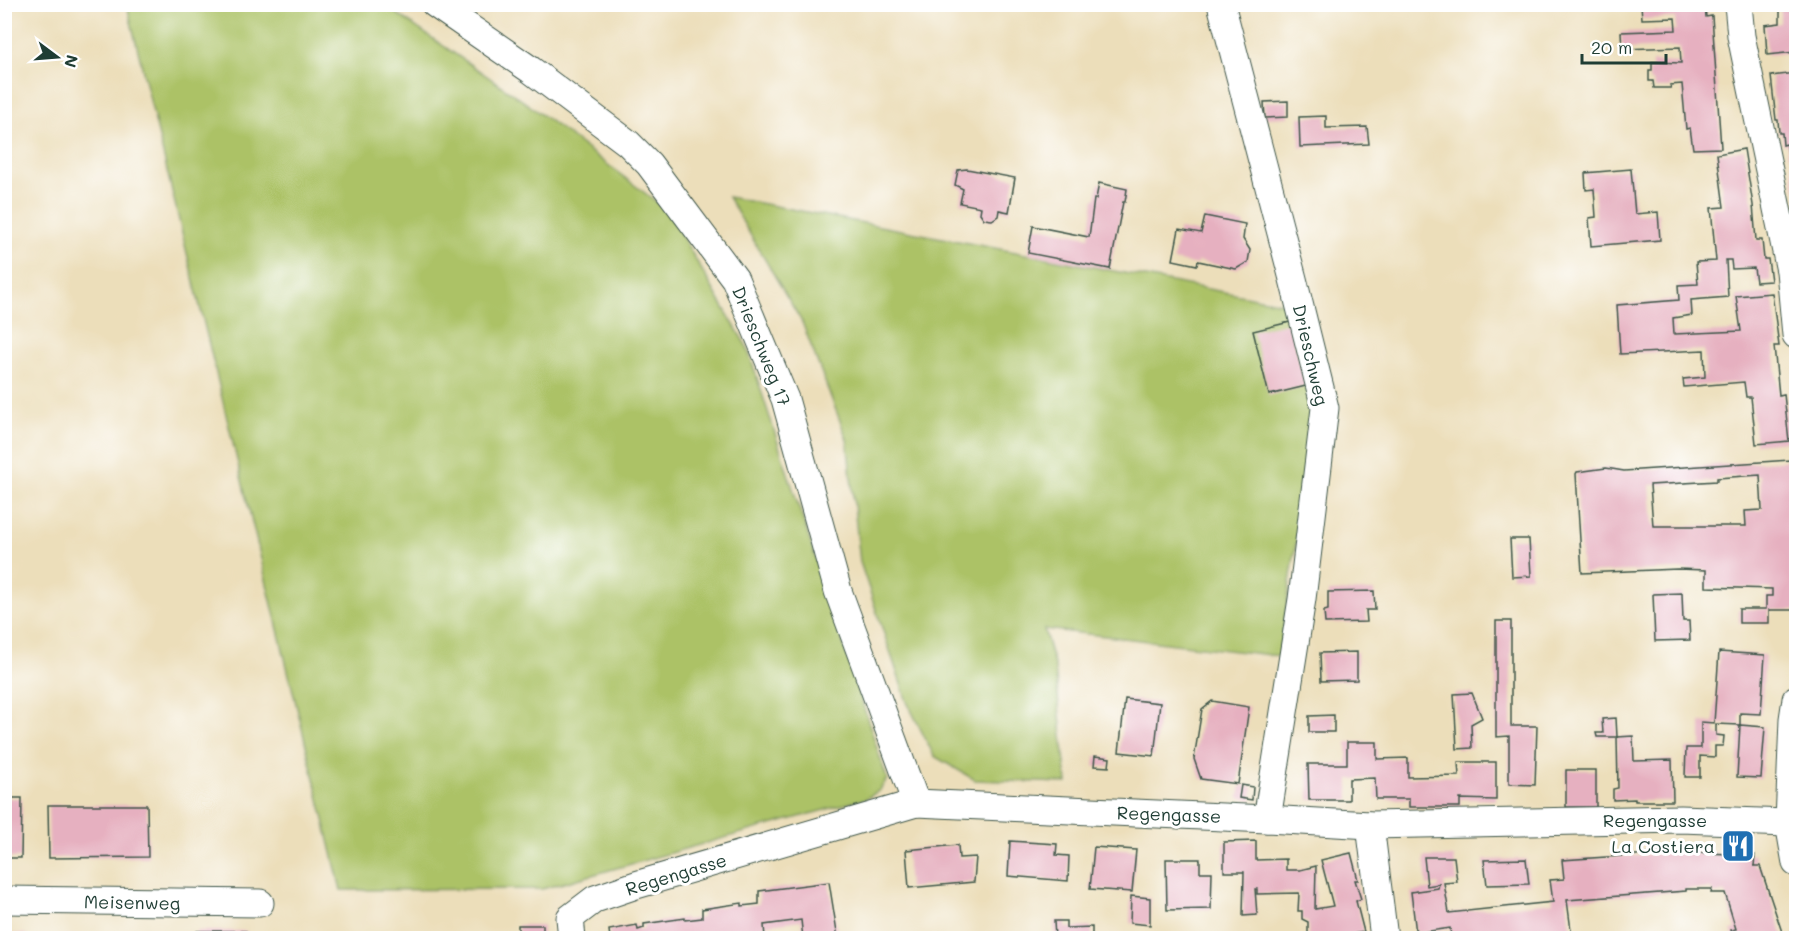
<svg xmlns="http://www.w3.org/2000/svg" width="1801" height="943" font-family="Mali,sans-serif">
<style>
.green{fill:#acc266;stroke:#66804d;stroke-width:1.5}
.building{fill:#e6b0c0;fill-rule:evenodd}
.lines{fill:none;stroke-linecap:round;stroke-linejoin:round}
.minor-casing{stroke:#3e5548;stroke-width:29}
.minor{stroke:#fff;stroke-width:27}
.labels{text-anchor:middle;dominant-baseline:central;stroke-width:6;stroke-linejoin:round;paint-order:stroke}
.street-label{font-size:18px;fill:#1f3d34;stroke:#fff}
.poi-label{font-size:18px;fill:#1f3d34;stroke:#fff;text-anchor:end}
</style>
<rect width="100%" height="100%" fill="#fff"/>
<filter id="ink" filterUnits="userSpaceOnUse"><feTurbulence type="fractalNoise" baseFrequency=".0167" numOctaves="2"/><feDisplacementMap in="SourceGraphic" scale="12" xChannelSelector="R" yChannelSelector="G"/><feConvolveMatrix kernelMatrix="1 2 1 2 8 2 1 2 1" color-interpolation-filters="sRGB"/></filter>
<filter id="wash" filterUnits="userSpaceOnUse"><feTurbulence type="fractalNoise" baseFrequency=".008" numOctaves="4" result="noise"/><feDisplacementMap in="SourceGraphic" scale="24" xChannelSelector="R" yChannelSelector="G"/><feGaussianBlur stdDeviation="1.35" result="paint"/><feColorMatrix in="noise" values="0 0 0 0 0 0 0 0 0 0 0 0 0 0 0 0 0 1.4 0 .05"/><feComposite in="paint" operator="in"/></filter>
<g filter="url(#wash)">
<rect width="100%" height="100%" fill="#ecdeba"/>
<g class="green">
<path d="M127,5H384L529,105L666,209L747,347L887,779L880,790L867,798L542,889L341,890Z"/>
<path d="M728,197L1292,305L1317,404L1279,656L1044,629L1055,668L1067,783L975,780L934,756L907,702L860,562L847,439L802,322Z"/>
</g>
<g id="blocks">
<g class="building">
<path d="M1641,4H1705L1706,17L1712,16L1721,148L1693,149L1690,128L1686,129L1682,84L1670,85L1671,88H1654L1653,81H1649V70H1652V62L1681,63L1680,47L1622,49L1621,32L1676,30L1675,18L1642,19Z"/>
<path d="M1796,6V52L1767,55L1765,25L1780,23V7Z"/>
<path d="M1796,73V191H1795L1791,155L1788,156L1787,144L1783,145L1782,133H1779L1778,120H1776L1771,76Z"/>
<path d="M1288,101V117L1265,118L1264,102Z"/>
<path d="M1326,116V128L1367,127L1369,144L1300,147L1299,117Z"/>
<path d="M1744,149L1753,205L1756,240H1762L1764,259H1768L1771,281L1756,282L1754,268L1732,269L1731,260H1726L1728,297L1691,300L1692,315L1673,318L1674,334L1741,331L1736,296L1772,293L1779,346H1774L1779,395L1784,394L1789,441L1756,444L1751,397H1746L1744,382L1684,387L1683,379L1705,377L1704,350L1620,354L1617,305L1679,300L1678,285L1698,284L1696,262L1716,261L1711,208L1724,207L1717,154Z"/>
<path d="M967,169L1015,178L1009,212L999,210L998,216L992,220L984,219L980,213L981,207L960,203L963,189L955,185L958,170Z"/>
<path d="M1631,169L1635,214L1658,212L1660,240L1591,246L1589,218L1596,217L1594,189L1586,190L1585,173Z"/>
<path d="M1099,183L1127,189L1125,202H1123L1110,269L1028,253L1033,226L1089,237L1094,199H1096Z"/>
<path d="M1205,216L1245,224L1243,239L1250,250L1248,262L1236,269L1198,261L1197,265L1173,260L1179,229L1201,233Z"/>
<path d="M1290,322L1306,386L1269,395L1253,331Z"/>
<path d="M1791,460L1796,548V610H1769V623H1739V609H1766V596H1772V589L1706,587V570L1678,569L1582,573L1576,474L1577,472L1606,468L1624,471ZM1760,475L1762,510L1745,511L1746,526H1653L1650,485L1717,481V478Z"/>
<path d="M1510,539H1529L1531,576L1512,577Z"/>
<path d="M1374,591L1375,610H1366L1367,622L1325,623L1324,611L1328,610V592Z"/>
<path d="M1682,593L1683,621H1689L1690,640L1655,641L1653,594Z"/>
<path d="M1496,621H1511V726H1537L1535,785L1509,784V736L1496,737Z"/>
<path d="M1357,652V680L1321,681L1320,653Z"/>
<path d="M1719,652L1765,655L1761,714L1740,713V725L1716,724V735L1724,736L1723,746H1715V757L1700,756V777H1685L1686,748H1701V722L1714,723Z"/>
<path d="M1472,693L1482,718L1471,724L1472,748L1457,749L1454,694Z"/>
<path d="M1125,699L1160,703L1154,756L1119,752Z"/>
<path d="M1212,701L1249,707L1238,784L1201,779L1194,759L1202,709Z"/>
<path d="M1334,715V732H1309V716Z"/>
<path d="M1616,718L1617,737H1597L1596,733H1603L1602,719Z"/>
<path d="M1740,725L1765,727L1761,778L1737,777Z"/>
<path d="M1633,736L1634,761L1672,760L1673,801H1635V799L1613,800V789L1618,788L1617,737Z"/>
<path d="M1347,742H1377V759L1408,758V777L1459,776L1458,762H1496V800L1460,799V807H1409V799H1376L1375,778L1349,779V800H1309L1308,764H1347Z"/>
<path d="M1095,756L1110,758L1109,767L1094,766Z"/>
<rect x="1566" y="770" width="30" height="37"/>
<path d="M1241,785L1253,787L1252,800L1239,798Z"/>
<path d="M4,798H22L21,858H4Z"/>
<path d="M48,805H147L148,857L49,858Z"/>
<path d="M1010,841L1057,844L1056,855L1069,856L1068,881L1008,876Z"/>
<path d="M1256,841V860L1286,859V870H1300L1316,866L1315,909L1333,906L1321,860L1351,853L1358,880H1355L1361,899L1356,901L1364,932L1353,934V938H1308V922L1302,919V911H1298L1299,893L1257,894V889H1255L1257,915L1243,916L1244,872H1224V842Z"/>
<path d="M958,845L959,858L976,857L974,882L909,888L906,850Z"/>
<path d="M1094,847L1136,850L1132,892L1090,889Z"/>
<path d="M1681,852L1755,855L1754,866H1760L1784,938H1734L1731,930L1736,929L1725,893H1711L1712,889H1686V891L1567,900L1572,938H1451L1450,928L1416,933L1411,892L1438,888L1439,884L1427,886L1424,857H1454L1457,882L1444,883L1449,913L1553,902L1550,880L1564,879L1562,860Z"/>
<path d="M1166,859H1200V872H1212L1211,909L1167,910Z"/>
<path d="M1526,859L1529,884L1487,885L1484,860Z"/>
<path d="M829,882L838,938H803L801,920L764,925L765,938H610L609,930L637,925L638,930L644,928V924L685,918V920L702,918V909L742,903V906L759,904V891Z"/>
<path d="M1131,896L1150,898V925L1130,923Z"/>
<path d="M1054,921H1066V928L1092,927V938H1055Z"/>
<rect x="518" y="925" width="25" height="13"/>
<path d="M197,931H246L251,936V938H192Z"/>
<path d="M158,932V938H122V933Z"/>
<path d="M4,934H26L27,938H4Z"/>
<path d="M95,935V938H57V936Z"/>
<rect x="1005" y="935" width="35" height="3"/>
</g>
</g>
</g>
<g filter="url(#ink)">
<use href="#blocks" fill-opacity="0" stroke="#3e5548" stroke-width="1.5"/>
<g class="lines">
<defs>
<g id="minor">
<path d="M435,4L531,70L628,143L649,164L735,279L785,399L838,591L916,803"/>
<path d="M1221,4L1293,279L1325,408L1302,599L1267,819"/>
<path d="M1738,4L1741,36L1790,271L1796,335"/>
<path d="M1796,699L1793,719L1789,823L1796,863"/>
<path d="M1370,825L1384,938"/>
<path d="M4,900L260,903"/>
<path d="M572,938L570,918L595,899L636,885L916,803L1267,819L1370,825L1681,819L1789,823"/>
</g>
</defs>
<use href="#minor" class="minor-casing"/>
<use href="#minor" class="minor"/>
</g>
</g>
<defs>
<symbol id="restaurant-square" viewBox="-11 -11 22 22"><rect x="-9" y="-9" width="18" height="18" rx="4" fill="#1f6fb2" stroke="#fff"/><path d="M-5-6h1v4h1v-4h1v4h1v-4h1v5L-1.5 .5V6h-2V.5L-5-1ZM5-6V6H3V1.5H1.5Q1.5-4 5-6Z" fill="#fff"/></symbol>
</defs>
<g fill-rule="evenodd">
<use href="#restaurant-square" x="1719" y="827" width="38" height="38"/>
</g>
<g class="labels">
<g class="street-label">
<text transform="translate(762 346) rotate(68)">Drieschweg 17</text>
<text transform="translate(1311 355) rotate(77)">Drieschweg</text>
<text transform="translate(1169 814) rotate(2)">Regengasse</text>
<text x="1655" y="820">Regengasse</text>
<text transform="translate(676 874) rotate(-17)">Regengasse</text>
<text transform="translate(132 902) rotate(1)">Meisenweg</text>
</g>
<g class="poi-label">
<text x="1715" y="846">La Costiera</text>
</g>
</g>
<rect width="1801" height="943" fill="none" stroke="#fff" stroke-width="24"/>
<g transform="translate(57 57) rotate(106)" stroke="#ffffff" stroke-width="4.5" paint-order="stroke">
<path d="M0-4.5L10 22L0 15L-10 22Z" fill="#1f3d34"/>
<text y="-9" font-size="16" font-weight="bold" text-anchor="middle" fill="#1f3d34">N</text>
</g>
<path d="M1582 54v9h84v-9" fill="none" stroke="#1f3d34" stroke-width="3"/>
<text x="1591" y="54" font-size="18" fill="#1f3d34" stroke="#ffffff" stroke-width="4.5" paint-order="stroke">20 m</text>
</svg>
